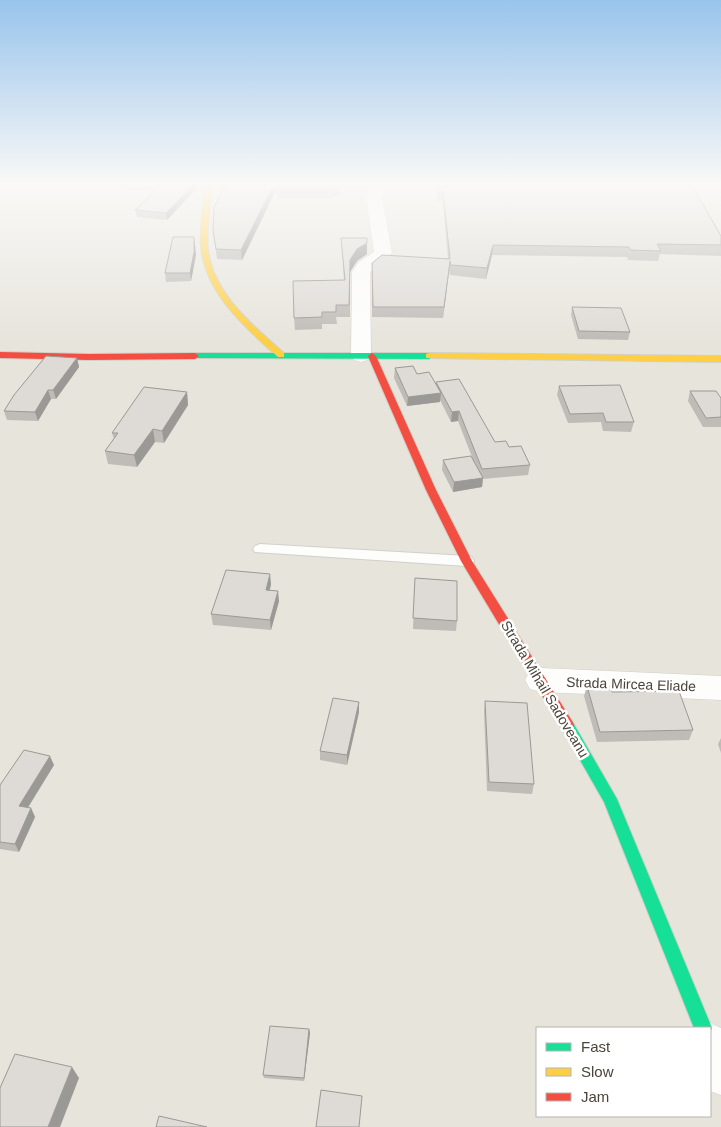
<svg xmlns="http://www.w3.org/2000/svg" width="721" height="1127" font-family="Arial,sans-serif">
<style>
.residential{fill:#e7e4dc;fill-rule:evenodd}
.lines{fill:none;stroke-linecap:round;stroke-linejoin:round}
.lane-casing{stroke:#d2d0cb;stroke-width:2}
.street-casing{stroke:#d2d0cb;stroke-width:1}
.fast-casing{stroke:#d3cfc5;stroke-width:2}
.slow-casing{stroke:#d3cfc5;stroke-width:2}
.jam-casing{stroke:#d3cfc5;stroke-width:2}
.lane{fill:#fdfdfc;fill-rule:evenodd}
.street{fill:#fdfdfc;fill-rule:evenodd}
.fast{fill:#16e098;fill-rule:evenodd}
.slow{fill:#ffcf43;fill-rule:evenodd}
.jam{fill:#f24e42;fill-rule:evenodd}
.wall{fill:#bfbcb8}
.shaded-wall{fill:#9b9996}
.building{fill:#dedbd6;stroke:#9b9996}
.labels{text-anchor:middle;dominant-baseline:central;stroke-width:5;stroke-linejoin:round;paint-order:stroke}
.street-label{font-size:14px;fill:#4b4439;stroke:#fff}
</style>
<rect width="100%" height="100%" fill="#f4f2ee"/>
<path class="residential" d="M0,184H721V1127H0ZM537,1028H710V1116H537Z"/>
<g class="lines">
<defs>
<path id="lane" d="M260,544L467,556L472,557L474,561L472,565L467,566L255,552L253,549L255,546Z"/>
<g id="street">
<path d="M374,184H391L384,190L382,197L392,253L370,272L371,356L368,360L361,362L354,360L351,356L352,272L359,262L374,252L366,197Z"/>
<path d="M541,668L721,676V700L541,692L530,689L525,680L530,671Z"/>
<path d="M710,1023L721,1028V1095L710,1091V1028H698Z"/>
</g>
<g id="fast">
<path d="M195,353H429L433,356L429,359L192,358V354Z"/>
<path d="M567,720L572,721L617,799L712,1028L710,1033V1028H694L604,802L560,725L562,721Z"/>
</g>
<g id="slow">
<path d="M205,184H211C211,206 206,228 208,250C214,294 252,325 284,353V357H278C246,328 207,295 201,249C199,228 204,206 205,184Z"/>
<path d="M429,353L721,356V362L426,358V354Z"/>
</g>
<g id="jam">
<path d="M0,352L89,354L195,353L199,356L195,359L89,360L0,358Z"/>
<path d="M372,353L376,356L436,490L472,561L572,721L574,725L572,729L567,730L562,729L461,561L426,490L368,356Z"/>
</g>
</defs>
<use href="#lane" class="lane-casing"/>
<use href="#street" class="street-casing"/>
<use href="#fast" class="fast-casing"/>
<use href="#slow" class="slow-casing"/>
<use href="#jam" class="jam-casing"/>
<use href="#lane" class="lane"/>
<use href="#street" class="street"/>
<use href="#fast" class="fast"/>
<use href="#slow" class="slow"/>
<use href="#jam" class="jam"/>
</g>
<g class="wall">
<path d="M122,184H199V186L167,220L137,217L135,210L154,191L123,190Z"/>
<path d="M227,184H364L363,189H341L340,196H333L332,198H277L276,190L242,260L217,259L213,231Z"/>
<path d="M436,184H691L721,236V256L660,254L658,261L628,260L627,257L492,255L486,279L450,275L449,271L443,318L372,317V263L448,258L443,201H438Z"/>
<path d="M194,237L196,255L191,281L166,282L165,273Z"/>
<path d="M341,238L367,254L357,261L350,272V317H336L337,324H322V329L295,330L294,318L344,280Z"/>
<path d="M572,307L630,332L628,340L578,339L571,315Z"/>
<path d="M77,358L79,367L56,399H51L38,421L7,420L4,411Z"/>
<path d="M395,368L417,374L436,384V382L495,442L509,447L530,465L528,475L483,479L482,487L453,492L442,470L443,460L472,457L458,421L451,422L440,400V402L407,406L394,378Z"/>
<path d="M559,386L634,422L631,432L603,431L601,422L568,423L557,395Z"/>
<path d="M690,391L721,398V427H703L688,401Z"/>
<path d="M187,392L188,405L164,443L155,442L137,467L108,464L105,451L114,439L112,433Z"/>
<path d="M415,578L457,621L456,631L413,629Z"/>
<path d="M271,584L270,590L279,601L271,630L213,625L211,614Z"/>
<path d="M587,686L612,692L693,730L689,740L597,742L584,696Z"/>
<path d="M485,701L534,784L532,794L487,791L484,711Z"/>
<path d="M359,702V712L347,765L320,760V751Z"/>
<path d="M721,738V753L718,744Z"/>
<path d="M54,765L28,808H31L35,817L19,852L0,849V785Z"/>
<path d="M309,1029L310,1033L304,1081L264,1078L263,1075Z"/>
</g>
<g class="shaded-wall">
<path d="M194,184H199V186L167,220L166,213Z"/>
<path d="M274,184H276V190L242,260L241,250Z"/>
<path d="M194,237L196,255L191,281L190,273Z"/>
<path d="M367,243V254L357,261L350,272V317V260L357,249Z"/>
<path d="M493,245L492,255L486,279L487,268Z"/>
<path d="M450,261L449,271L443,318L444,307Z"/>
<path d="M77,358L79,367L56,399L53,390Z"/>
<path d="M48,390L51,399L38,421L35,412Z"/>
<path d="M187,392L188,405L164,443L162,431Z"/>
<path d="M441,393L440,402L407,406L408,397Z"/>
<path d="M459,411L458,421L451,422L452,412Z"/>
<path d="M153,429L155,442L137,467L134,455Z"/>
<path d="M483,478L482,487L453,492L454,482Z"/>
<path d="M270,574L271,584L267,600L266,590Z"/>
<path d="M278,591L279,601L271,630L270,620Z"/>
<path d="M359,702V712L347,765V755Z"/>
<path d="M50,756L54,765L23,815L19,806Z"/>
<path d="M31,808L35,817L19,852L15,844Z"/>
<path d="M309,1029L310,1033L304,1081V1078Z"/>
<path d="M72,1067L79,1078L60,1127H48Z"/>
</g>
<g class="building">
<path d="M140,184H194L166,213L135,210L161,185Z"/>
<path d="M227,184H274L241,250L216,249L213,231L214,207Z"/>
<path d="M276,184H340V186H332V189H276Z"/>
<path d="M438,184H691L721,236V245L657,244L661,251L631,250L629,247L493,245L487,268L451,265L450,261L444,307H373L372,263L382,255L450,259L443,192H438Z"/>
<path d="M173,237H194V250L195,247L190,273H165Z"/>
<path d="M341,238H367V243L357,249L350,260L349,305H336V312H322V317L294,318L293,281L345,280Z"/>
<path d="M572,307L621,308L630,332L579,331Z"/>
<path d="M46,356L77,358L53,390H48L35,412L4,411L14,395Z"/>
<path d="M413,366L417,374L429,372L441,393L408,397L395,368Z"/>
<path d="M459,379L495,442L506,441L509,447L521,446L530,465L482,469L459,411L452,412L436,382Z"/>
<path d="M620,385L634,422H606L603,413L570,414L559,386Z"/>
<path d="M144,387L187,392L162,431L153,429L134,455L105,451L118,433H112Z"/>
<path d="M690,391H716L721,398V417L706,418Z"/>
<path d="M471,456L483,478L454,482L443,460Z"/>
<path d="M226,570L270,574L266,590L278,591L270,620L211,614Z"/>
<path d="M415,578L457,581V621L413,618Z"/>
<path d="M587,686L610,687L612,692L679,691L693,730L600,732Z"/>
<path d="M333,698L359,702L347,755L320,751Z"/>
<path d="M485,701L527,703L534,784L489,782Z"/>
<path d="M24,750L50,756L19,806L31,808L15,844L0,842V785Z"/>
<path d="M270,1026L309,1029L304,1078L263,1075Z"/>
<path d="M15,1054L72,1067L48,1127H0V1088Z"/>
<path d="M321,1090L362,1096L359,1127H316Z"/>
<path d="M159,1116L207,1127H156Z"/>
</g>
<linearGradient id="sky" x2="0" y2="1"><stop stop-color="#98c4ec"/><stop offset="0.54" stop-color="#faf9f7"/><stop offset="1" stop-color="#faf9f7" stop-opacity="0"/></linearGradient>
<rect width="721" height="341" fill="url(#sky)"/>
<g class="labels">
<g class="street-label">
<text transform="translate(631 684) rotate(2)">Strada Mircea Eliade</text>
<text transform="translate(545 689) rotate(59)">Strada Mihail Sadoveanu</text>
</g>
</g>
<rect x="536" y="1027" width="175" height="90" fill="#ffffff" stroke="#b7b4b0"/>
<rect x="546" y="1043" width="25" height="8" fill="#16e098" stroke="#b7b4b0"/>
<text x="581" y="1052" font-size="15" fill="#4b4439">Fast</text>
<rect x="546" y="1068" width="25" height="8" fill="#ffcf43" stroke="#b7b4b0"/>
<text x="581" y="1077" font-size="15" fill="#4b4439">Slow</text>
<rect x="546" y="1093" width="25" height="8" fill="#f24e42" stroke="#b7b4b0"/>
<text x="581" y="1102" font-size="15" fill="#4b4439">Jam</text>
</svg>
